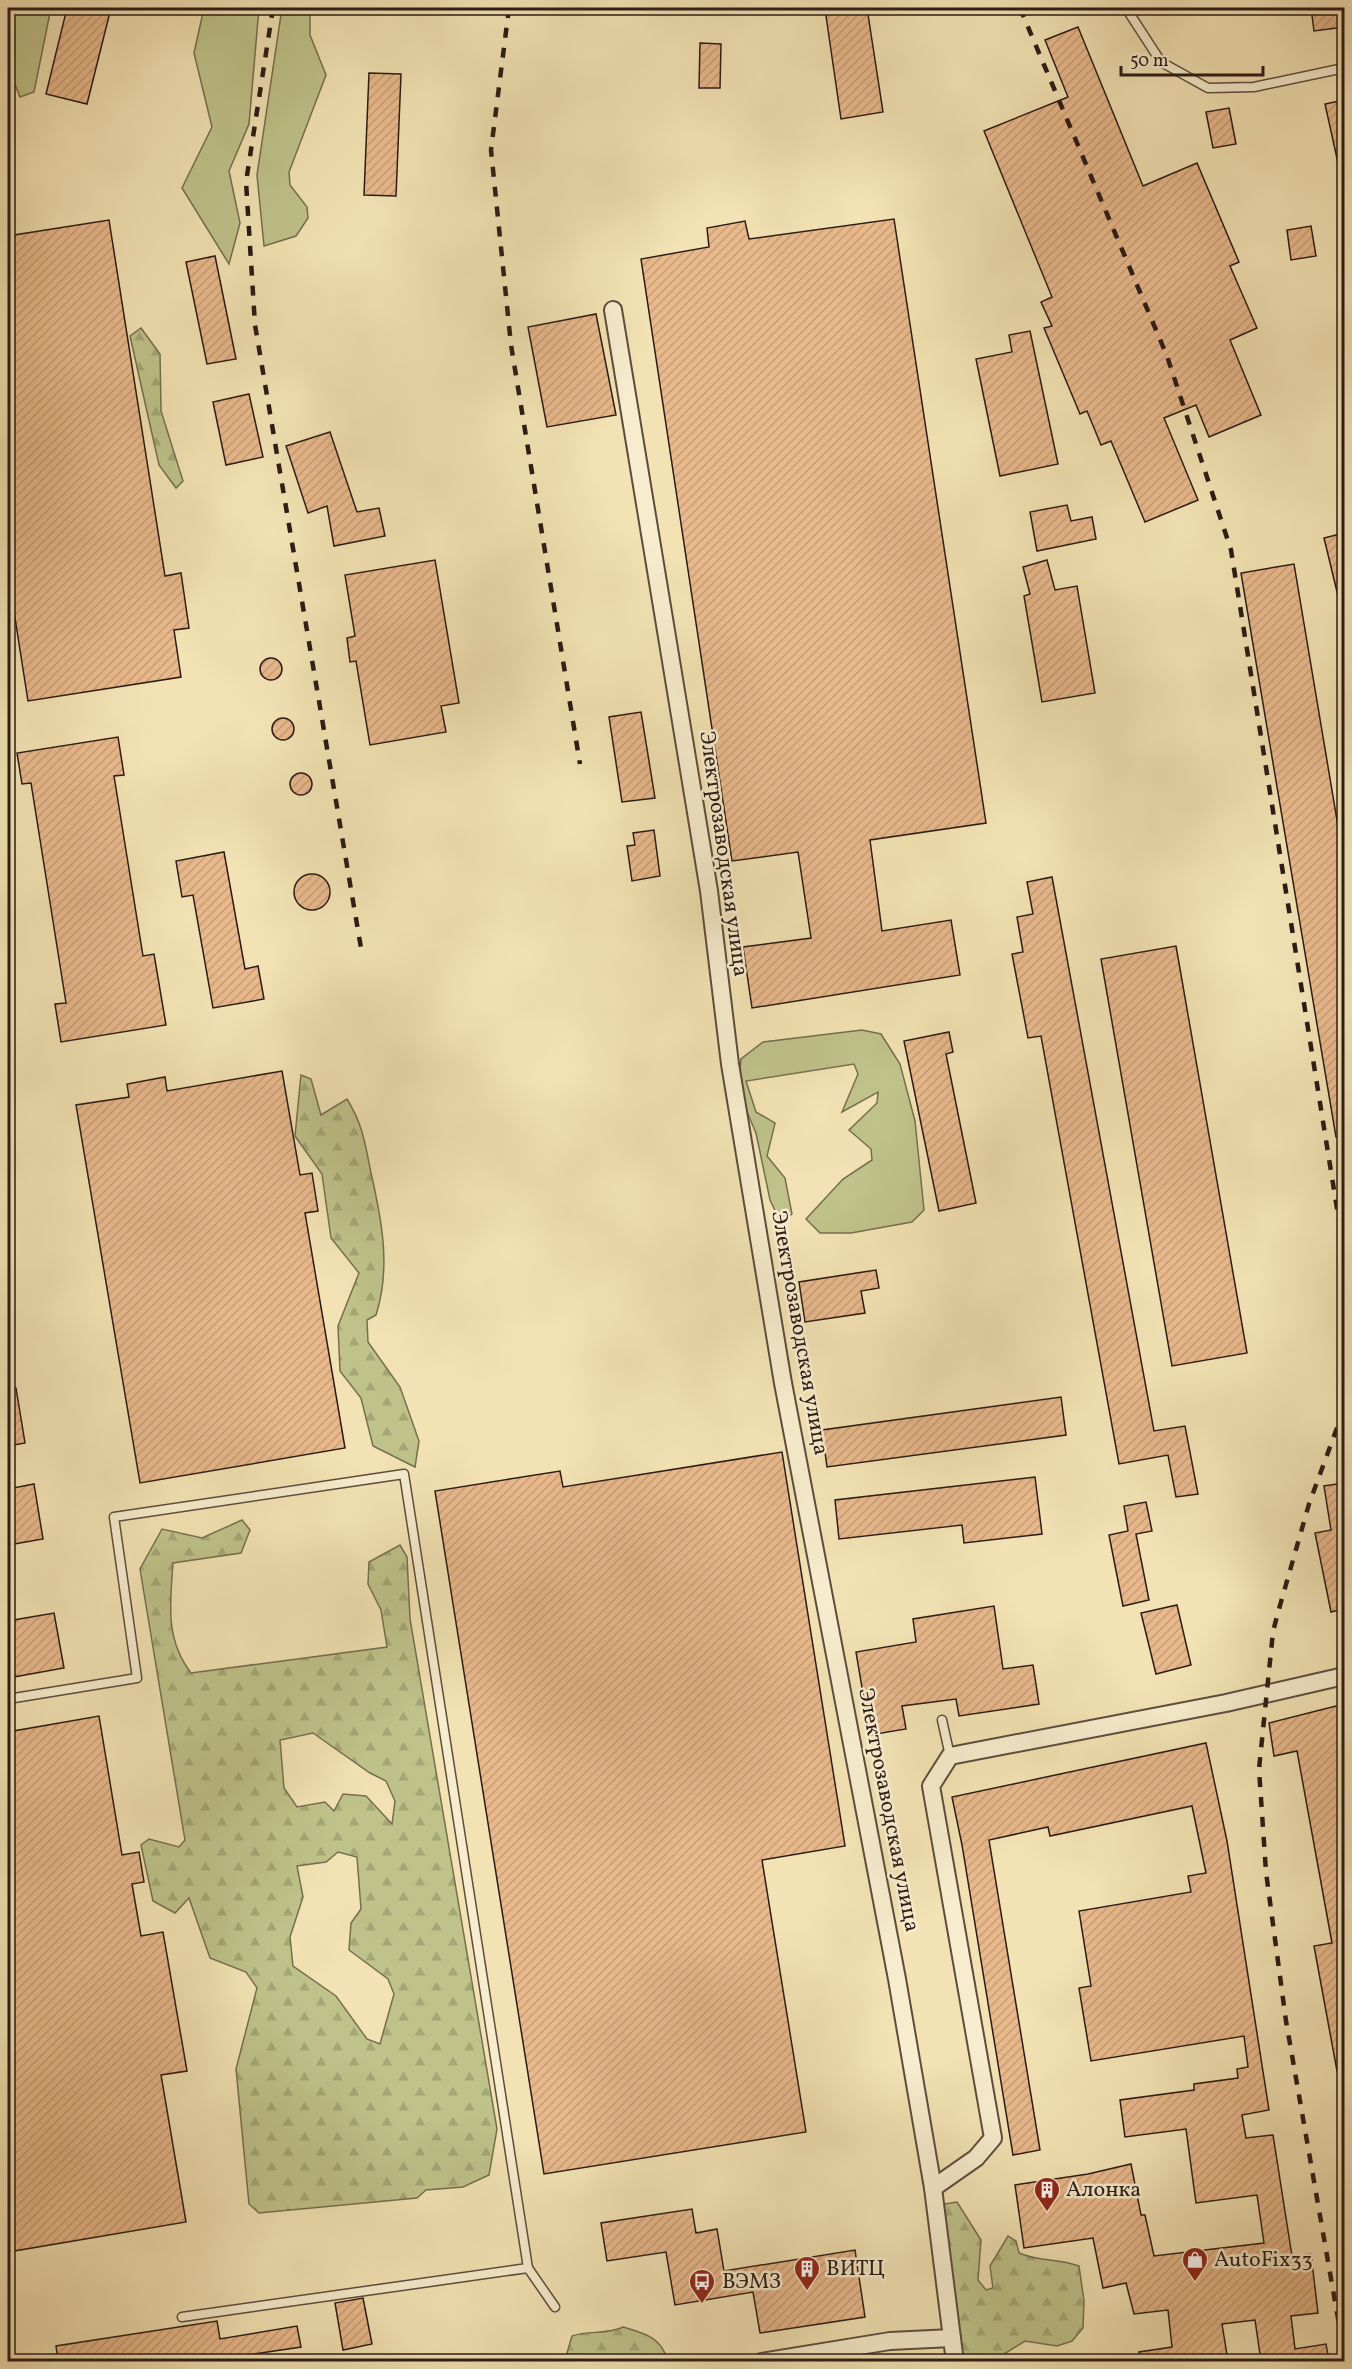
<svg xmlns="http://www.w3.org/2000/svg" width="1352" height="2369" font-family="Vollkorn,serif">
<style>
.green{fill:#bfc38a;stroke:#756f50;stroke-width:1.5}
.forest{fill:url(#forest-firs);stroke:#756f50;stroke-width:1.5;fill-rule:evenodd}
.building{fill:url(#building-hatch);stroke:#2b1b16;stroke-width:1.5}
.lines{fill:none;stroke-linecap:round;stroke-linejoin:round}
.service-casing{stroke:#5d4d3e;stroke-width:11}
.minor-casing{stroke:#5d4d3e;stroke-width:20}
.service{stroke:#f7edce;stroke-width:8}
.minor{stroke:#f7edce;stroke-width:16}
.rail{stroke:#2b1b16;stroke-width:4.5;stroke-dasharray:10 10;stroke-linecap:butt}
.labels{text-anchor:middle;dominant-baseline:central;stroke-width:5;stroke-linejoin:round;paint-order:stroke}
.street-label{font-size:22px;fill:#2b1b16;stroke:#f7edce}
.poi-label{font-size:22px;fill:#2b1b16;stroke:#f7edce;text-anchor:start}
</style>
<defs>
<pattern id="forest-firs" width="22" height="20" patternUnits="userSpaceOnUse" patternTransform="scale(1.5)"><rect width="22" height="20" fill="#bfc38a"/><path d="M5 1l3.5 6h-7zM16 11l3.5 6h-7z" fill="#a4a776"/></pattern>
<pattern id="building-hatch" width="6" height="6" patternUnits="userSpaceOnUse" patternTransform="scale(1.5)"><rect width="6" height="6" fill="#e9b98c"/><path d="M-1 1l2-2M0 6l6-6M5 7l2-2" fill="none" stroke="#c89e78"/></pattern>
</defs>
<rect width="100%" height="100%" fill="#f3e3b4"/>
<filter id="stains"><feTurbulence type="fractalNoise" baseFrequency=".00333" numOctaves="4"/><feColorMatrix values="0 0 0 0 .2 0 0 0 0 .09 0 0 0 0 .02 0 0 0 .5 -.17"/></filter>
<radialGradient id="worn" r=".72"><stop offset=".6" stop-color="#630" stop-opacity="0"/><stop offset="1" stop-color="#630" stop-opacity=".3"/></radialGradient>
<g class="green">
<path d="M8,8H51L34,92L20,97L8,66Z"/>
<path d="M201,8H259L249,124L229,171L240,223L229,264L182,188L212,127L194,53L202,17Z"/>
<path d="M282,8H310V35L326,75L289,172L290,185L307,207L308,218L296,236L264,246L257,175Z"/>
<path d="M862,1030L881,1034L900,1064L915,1121L924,1210L912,1222L851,1233H820L806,1219L843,1179L872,1160L871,1149L849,1130L877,1103L878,1092L842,1112L858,1074L854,1064L746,1081L756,1112L775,1123L767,1156L785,1178L792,1214L781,1223L770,1200L756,1133L738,1091L741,1059L763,1042Z"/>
</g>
<g class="forest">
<path d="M141,328L160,354L161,411L183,481L176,488L159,465L130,336Z"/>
<path d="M301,1075L311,1079L321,1115L347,1099C363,1125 365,1143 371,1173C382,1221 391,1268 376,1315L367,1320L368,1342L400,1387L419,1441L415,1467L373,1446L361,1398L340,1371L338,1326L359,1273L331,1238L322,1174L295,1136Z"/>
<path d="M242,1520L250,1530L241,1553L173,1563C170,1604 165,1639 191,1673L387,1647L381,1610L368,1584L369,1562L400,1545L407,1557L410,1619L497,2129L489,2175L463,2187L426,2190L417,2198L259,2213L249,2204L236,2069L257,1988L246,1972L210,1958L189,1898L175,1913L153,1901L141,1845L149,1839L179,1847L185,1840L140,1569L162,1529L202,1538ZM313,1733L370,1773L386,1781L395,1801L392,1824L366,1796L343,1794L334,1811L325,1802L297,1807L284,1788L280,1740ZM338,1852L357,1857L361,1909L351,1923L349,1950L388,1979L394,1994L380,2044L367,2039L336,1996L293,1966L290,1937L303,1897L297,1866L326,1862Z"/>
<path d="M957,2202L981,2240L978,2280L986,2290L993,2288L990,2266L1008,2236L1016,2241L1019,2253C1039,2262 1057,2258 1079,2266L1084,2301L1083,2328L1072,2341L1057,2346L1025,2341L993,2361H962L942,2221L945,2204Z"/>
<path d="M623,2327C646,2334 661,2337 668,2361H571L567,2353L572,2336C589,2330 607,2335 623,2327Z"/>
</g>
<g class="building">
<path d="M67,8H111L87,104L46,94Z"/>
<path d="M837,8H867L883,112L841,119L825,9Z"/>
<path d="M1311,8H1344V27L1314,31Z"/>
<path d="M1078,27L1143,186L1197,163L1239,262L1230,266L1257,328L1230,340L1261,415L1209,437L1196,405L1164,418L1198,500L1145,522L1111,441L1101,445L1087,411L1080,414L1044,328L1052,326L1041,302L1052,297L984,131L1068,97L1045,40Z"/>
<path d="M700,43L721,44L720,88H699Z"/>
<path d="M369,73L401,74L396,196L364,195Z"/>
<path d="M1344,100V163H1338L1325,104Z"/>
<path d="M1229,108L1236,144L1213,148L1206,112Z"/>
<path d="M894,219L986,823L870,840L882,931L951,920L960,975L752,1008L743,947L811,938L798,852L732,861L641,259L709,247L707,228L745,221L749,239Z"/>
<path d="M109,220L165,576L181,573L189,628L174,630L181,677L28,701L8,573V236Z"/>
<path d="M1311,226L1316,256L1291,260L1287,230Z"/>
<path d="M215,256L236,359L207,364L186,262Z"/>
<path d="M596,314L616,415L547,427L528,327Z"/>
<path d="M1030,331L1058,464L1000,476L976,359L1012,352L1009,335Z"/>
<path d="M249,394L263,457L226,465L213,402Z"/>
<path d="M330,432L357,512L379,508L385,536L334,546L327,506L308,513L286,446Z"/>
<path d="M1067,505L1071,521L1092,517L1096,539L1037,551L1030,512Z"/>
<path d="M1344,533V599L1339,600L1324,538Z"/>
<path d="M435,560L459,703L441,706L446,732L370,745L356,661L350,662L347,638L355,636L345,575Z"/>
<path d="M1047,560L1055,590L1077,586L1095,693L1042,702L1024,596L1030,594L1023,567Z"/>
<path d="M1294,564L1344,862V1137H1336L1241,573Z"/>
<circle cx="271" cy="669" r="11"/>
<path d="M641,712L655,798L622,802L609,717Z"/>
<circle cx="283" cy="729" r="11"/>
<path d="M118,737L124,775L114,776L143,956L154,954L166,1025L61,1042L55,1004L66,1003L31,783L22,784L17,753Z"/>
<circle cx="301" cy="784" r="11"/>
<path d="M654,830L660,876L632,881L627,846L635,845L633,833Z"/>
<path d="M224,852L245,969L258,966L264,999L213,1008L193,895L182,897L176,861Z"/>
<circle cx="312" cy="892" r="18"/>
<path d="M1052,877L1154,1431L1185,1426L1198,1494L1176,1497L1168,1455L1119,1464L1041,1036L1028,1038L1012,954L1023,952L1017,917L1033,914L1027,882Z"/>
<path d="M1176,946L1247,1353L1172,1366L1101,959Z"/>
<path d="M949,1032L953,1052L946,1054L976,1203L939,1211L904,1041Z"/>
<path d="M282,1071L300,1175L312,1173L318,1211L305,1213L345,1448L140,1483L76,1105L129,1097L127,1084L165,1077L167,1091Z"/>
<path d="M876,1270L879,1288L861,1291L865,1313L805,1322L799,1282Z"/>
<path d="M16,1388L25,1443L8,1446V1389Z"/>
<path d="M1061,1397L1066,1435L827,1467L822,1430Z"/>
<path d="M782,1452L845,1846L762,1860L806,2132L544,2174L435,1491L560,1471L563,1487Z"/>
<path d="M1035,1477L1042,1534L964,1543L962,1525L839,1539L835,1500Z"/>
<path d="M1344,1483V1609L1331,1612L1315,1533L1331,1530L1324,1486Z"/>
<path d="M34,1484L43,1539L8,1545V1489Z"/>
<path d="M1146,1502L1152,1531L1136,1534L1149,1600L1123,1606L1109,1535L1128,1531L1124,1506Z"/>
<path d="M1177,1605L1191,1665L1156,1674L1141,1613Z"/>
<path d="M994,1606L1003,1669L1033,1665L1039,1704L959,1716L956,1699L902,1706L906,1729L870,1735L856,1652L916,1642L913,1619Z"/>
<path d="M54,1613L64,1668L8,1678V1621Z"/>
<path d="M1344,1704V2070L1337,2071L1314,1946L1332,1943L1297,1751L1274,1756L1269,1723Z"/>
<path d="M99,1716L122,1855L139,1852L144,1882L132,1884L141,1936L163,1932L187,2071L161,2075L186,2222L8,2252V1732Z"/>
<path d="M1206,1743L1227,1841L1269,2110L1242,2115L1246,2138L1273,2135L1292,2256L1311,2254L1318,2313L1291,2316L1295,2349L1326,2344L1329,2361H1261L1255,2320L1222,2324L1228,2361H1139V2352L1172,2347L1168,2310L1134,2314L1126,2283L1103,2288L1093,2238L1024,2248L1015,2185L1088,2174L1131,2164L1141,2215H1145L1154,2256L1264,2243L1257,2195L1196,2203L1186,2129L1125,2137L1120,2100L1194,2090V2084L1238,2078L1237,2069L1248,2067L1244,2036L1091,2061L1079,1988L1091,1986L1079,1911L1191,1892L1188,1876L1206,1873L1192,1806L1050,1836L1048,1827L989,1840L1040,2150L1013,2155L962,1845L952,1797Z"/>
<path d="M692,2209L696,2233L717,2229L724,2271L855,2250L865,2317L760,2333L753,2292L675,2305L666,2252L607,2261L601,2223Z"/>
<path d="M363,2298L372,2344L343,2350L335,2303Z"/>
<path d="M217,2321L220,2339L297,2326L301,2347L207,2361H58L56,2346Z"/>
</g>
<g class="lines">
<defs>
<g id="service">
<path d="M1126,8L1161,62L1208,88L1254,87L1344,68"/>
<path d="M8,1699L137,1678L114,1517L404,1474L528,2268"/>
<path d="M942,1720L950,1756"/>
<path d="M182,2317L528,2268L555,2307"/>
</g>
<g id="minor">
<path d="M613,310L709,891L730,1064L783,1383L897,1979L933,2188L955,2362"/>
<path d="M933,2188L976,2158L993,2138L931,1786L950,1756L1226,1703L1344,1676"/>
<path d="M761,2362L890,2341L952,2338"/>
</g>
</defs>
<use href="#service" class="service-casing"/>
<use href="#minor" class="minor-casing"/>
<use href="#service" class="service"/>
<use href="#minor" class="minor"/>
<g class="rail">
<path d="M273,8L246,182L255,325L361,948"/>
<path d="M509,8L491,150L511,345L580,764"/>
<path d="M1020,8L1167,356L1231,550L1344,1252"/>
<path d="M8,1227L9,1238"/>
<path d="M1344,1409L1309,1504L1277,1616L1273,1632L1259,1769L1266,1872L1286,2021L1344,2353"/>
</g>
</g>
<defs>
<symbol id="building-pin" viewBox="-11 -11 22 30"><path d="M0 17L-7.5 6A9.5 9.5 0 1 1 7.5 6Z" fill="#8f2418" stroke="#f7edce"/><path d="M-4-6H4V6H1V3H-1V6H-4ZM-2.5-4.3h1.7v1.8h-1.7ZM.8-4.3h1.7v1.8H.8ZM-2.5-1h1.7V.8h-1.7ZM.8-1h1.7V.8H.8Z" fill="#fff"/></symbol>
<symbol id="shop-pin" viewBox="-11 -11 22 30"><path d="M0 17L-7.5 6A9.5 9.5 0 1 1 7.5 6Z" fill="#8f2418" stroke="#f7edce"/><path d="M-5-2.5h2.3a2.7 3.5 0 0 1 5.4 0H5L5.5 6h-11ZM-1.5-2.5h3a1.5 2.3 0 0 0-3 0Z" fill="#fff"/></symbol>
<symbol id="bus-pin" viewBox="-11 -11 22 30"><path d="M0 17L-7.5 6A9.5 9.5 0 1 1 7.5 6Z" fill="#8f2418" stroke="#f7edce"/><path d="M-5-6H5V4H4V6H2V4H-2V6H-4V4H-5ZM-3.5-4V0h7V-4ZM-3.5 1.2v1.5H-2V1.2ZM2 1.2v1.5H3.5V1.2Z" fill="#fff"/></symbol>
</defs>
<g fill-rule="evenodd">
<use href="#building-pin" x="1032" y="2175" width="30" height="40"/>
<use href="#shop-pin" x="1180" y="2245" width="30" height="40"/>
<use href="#building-pin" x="792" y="2254" width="30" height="40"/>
<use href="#bus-pin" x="687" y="2267" width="30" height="40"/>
</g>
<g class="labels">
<g class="street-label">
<text transform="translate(723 854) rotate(82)">Электрозаводская улица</text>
<text transform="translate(799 1333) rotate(80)">Электрозаводская улица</text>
<text transform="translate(888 1810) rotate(79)">Электрозаводская улица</text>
</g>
<g class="poi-label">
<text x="1066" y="2190">Алонка</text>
<text x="1214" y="2260">AutoFix33</text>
<text x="826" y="2269">ВИТЦ</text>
<text x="722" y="2282">ВЭМЗ</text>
</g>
</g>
<rect width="1352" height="2369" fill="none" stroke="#f3e3b4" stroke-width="30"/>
<rect x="9" y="9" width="1334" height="2351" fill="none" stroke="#2b1b16" stroke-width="3"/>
<rect x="15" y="15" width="1322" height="2339" fill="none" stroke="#2b1b16" stroke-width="1.5"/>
<path d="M1121 66v9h142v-9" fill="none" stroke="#2b1b16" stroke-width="3"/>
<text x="1130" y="66" font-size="18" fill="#2b1b16" stroke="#f7edce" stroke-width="4.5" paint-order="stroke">50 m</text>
<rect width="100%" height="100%" filter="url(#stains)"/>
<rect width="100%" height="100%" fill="url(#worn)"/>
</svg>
